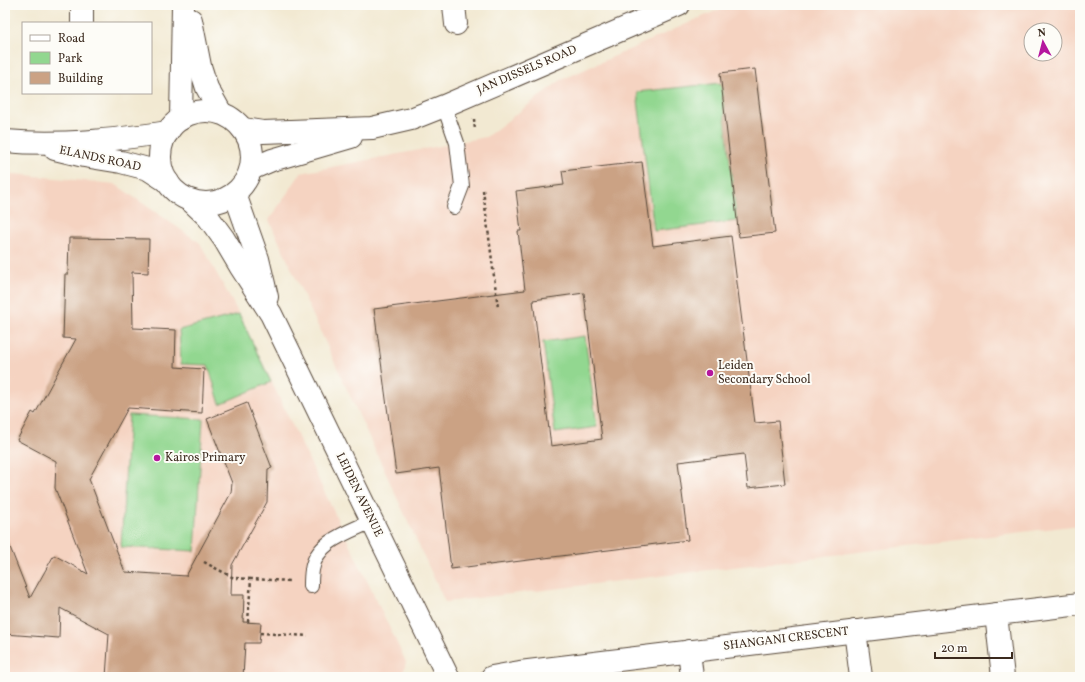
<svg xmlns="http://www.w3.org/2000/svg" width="1085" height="682" font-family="Vollkorn,serif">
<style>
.built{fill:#f5d3c1;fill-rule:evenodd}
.green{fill:#92d790;stroke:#668057}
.building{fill:#cba284;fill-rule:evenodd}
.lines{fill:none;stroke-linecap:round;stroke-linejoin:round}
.service-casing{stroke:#564739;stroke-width:16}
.minor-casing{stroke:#564739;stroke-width:24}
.tertiary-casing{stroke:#564739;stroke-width:24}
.path{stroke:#564739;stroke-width:2.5;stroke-dasharray:3 3;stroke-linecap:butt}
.service{stroke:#fff;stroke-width:14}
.minor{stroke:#fff;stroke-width:22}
.tertiary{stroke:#fff;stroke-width:22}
.poi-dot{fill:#b5179e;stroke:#fdfcf7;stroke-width:1.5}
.labels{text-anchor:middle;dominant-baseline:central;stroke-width:4;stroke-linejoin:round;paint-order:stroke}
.street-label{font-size:12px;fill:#3b2a1e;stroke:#fdfcf7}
.poi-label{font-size:12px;fill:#3b2a1e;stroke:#fdfcf7;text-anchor:start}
</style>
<rect width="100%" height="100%" fill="#fdfcf7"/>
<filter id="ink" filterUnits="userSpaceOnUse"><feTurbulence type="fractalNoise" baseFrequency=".025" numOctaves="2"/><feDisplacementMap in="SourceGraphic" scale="8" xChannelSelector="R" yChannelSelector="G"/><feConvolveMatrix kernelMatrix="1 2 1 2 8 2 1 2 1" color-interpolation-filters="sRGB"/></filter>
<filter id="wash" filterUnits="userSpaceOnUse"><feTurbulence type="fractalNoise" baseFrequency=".012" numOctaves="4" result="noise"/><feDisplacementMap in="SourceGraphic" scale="16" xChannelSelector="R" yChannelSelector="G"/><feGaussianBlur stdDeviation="0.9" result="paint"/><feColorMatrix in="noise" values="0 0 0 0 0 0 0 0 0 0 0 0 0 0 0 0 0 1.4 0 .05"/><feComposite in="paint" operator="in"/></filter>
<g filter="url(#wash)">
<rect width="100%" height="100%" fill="#f2e9d2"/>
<g class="built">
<path d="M729,5H1080V525L445,602L269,220L301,173L486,137L561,80ZM1031,30H1055V54H1031Z"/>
<path d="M5,173L115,184L200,243L239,314L406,662L402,677H5Z"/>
</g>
<g class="green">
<path d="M721,83L737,221L654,231L637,92Z"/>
<path d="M239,314L271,382L220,404L208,365L181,364L179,330Z"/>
<path d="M585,336L597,427L555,433L543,342Z"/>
<path d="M129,415L203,419L195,551L121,547Z"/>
</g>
<g id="blocks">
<g class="building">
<path d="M755,69L775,233L739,237L720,73Z"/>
<path d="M642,162L653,246L731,236L755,423L778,421L785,484L748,488L744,454L678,462L688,540L489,565V564L451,569L439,468L396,474L374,309L525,290L518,231H521L516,191L564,185L562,171ZM584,293L602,439L551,446L533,300Z"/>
<path d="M69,238L149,239L148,273L132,272L133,328L176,330L175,367L204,369L202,413L128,408L89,479L125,572L186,576L231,493L232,483L207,419L247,403L272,468L268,469L267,502L232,565L231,595H244L243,622L261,623L259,643H245L243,677H106L109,634L60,608L59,638L5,634V537H6L30,598L54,555L88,574L55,488L56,461L17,440L32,412L35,414L76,339L63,338L65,274H68Z"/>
</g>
</g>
</g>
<g filter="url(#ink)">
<use href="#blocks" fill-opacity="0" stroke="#564739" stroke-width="1"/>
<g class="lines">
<defs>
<g id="service">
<path d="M444,106L457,143L462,186L454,207"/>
<path d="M311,586C311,581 311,576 312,570C316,541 349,532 372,521"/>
</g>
<g id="minor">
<path d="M454,5L456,24"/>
<path d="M191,20L200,66L207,88L221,113"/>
<path d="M82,23V5"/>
<path d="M181,119L183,5"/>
<path d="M235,194L258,259L267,297"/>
<path d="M191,201L208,217L224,239L240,266L271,314L448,677"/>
<path d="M996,614L1003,677"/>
<path d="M855,631L861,677"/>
<path d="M689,651L692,677"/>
<path d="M492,677L520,672L1080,604"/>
</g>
<g id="tertiary">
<circle cx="206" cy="157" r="46"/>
<path d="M243,129L263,132L372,128L411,119L444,106L679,5"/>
<path d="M5,141C59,146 114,140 168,132"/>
<path d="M55,149L84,156L121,162L148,169L168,182"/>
<path d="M251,169L272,160L351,137"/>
</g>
</defs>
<use href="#service" class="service-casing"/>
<use href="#minor" class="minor-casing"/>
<use href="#tertiary" class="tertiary-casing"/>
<g class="path">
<path d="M474,119L475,130"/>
<path d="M483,190L498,308"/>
<path d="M204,562L234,578L251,579"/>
<path d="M248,622L251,579L291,581"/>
<path d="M260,633L308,636"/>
</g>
<use href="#service" class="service"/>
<use href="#minor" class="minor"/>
<use href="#tertiary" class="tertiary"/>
</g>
</g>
<g class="poi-dot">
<circle cx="710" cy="373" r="4"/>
<circle cx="157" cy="458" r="4"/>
</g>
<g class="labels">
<g class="street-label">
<text transform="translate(527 70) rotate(-23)">JAN DISSELS ROAD</text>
<text transform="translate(100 159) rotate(12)">ELANDS ROAD</text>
<text transform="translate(359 495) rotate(64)">LEIDEN AVENUE</text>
<text transform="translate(786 639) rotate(-7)">SHANGANI CRESCENT</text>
</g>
<g class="poi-label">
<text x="718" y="366">Leiden<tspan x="718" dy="14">Secondary School</tspan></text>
<text x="165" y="458">Kairos Primary</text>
</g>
</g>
<rect width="1085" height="682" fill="none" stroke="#fdfcf7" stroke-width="20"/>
<rect x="22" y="22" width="130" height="72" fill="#fdfcf7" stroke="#afa8a0"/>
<rect x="30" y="35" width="20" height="6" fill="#ffffff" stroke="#afa8a0"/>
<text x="58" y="42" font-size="12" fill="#3b2a1e">Road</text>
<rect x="30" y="52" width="20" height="12" fill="#92d790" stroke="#afa8a0"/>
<text x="58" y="62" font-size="12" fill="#3b2a1e">Park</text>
<rect x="30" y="72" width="20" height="12" fill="#cba284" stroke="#afa8a0"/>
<text x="58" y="82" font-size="12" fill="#3b2a1e">Building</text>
<g transform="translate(1043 42) rotate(353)"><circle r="19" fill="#fdfcf7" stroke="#afa8a0"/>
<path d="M0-3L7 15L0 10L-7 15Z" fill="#b5179e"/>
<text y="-6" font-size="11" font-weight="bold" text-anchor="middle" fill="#3b2a1e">N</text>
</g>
<path d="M935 652v6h77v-6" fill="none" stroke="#3b2a1e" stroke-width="2"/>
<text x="941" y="652" font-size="12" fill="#3b2a1e" stroke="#fdfcf7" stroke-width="3" paint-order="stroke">20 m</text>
</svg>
